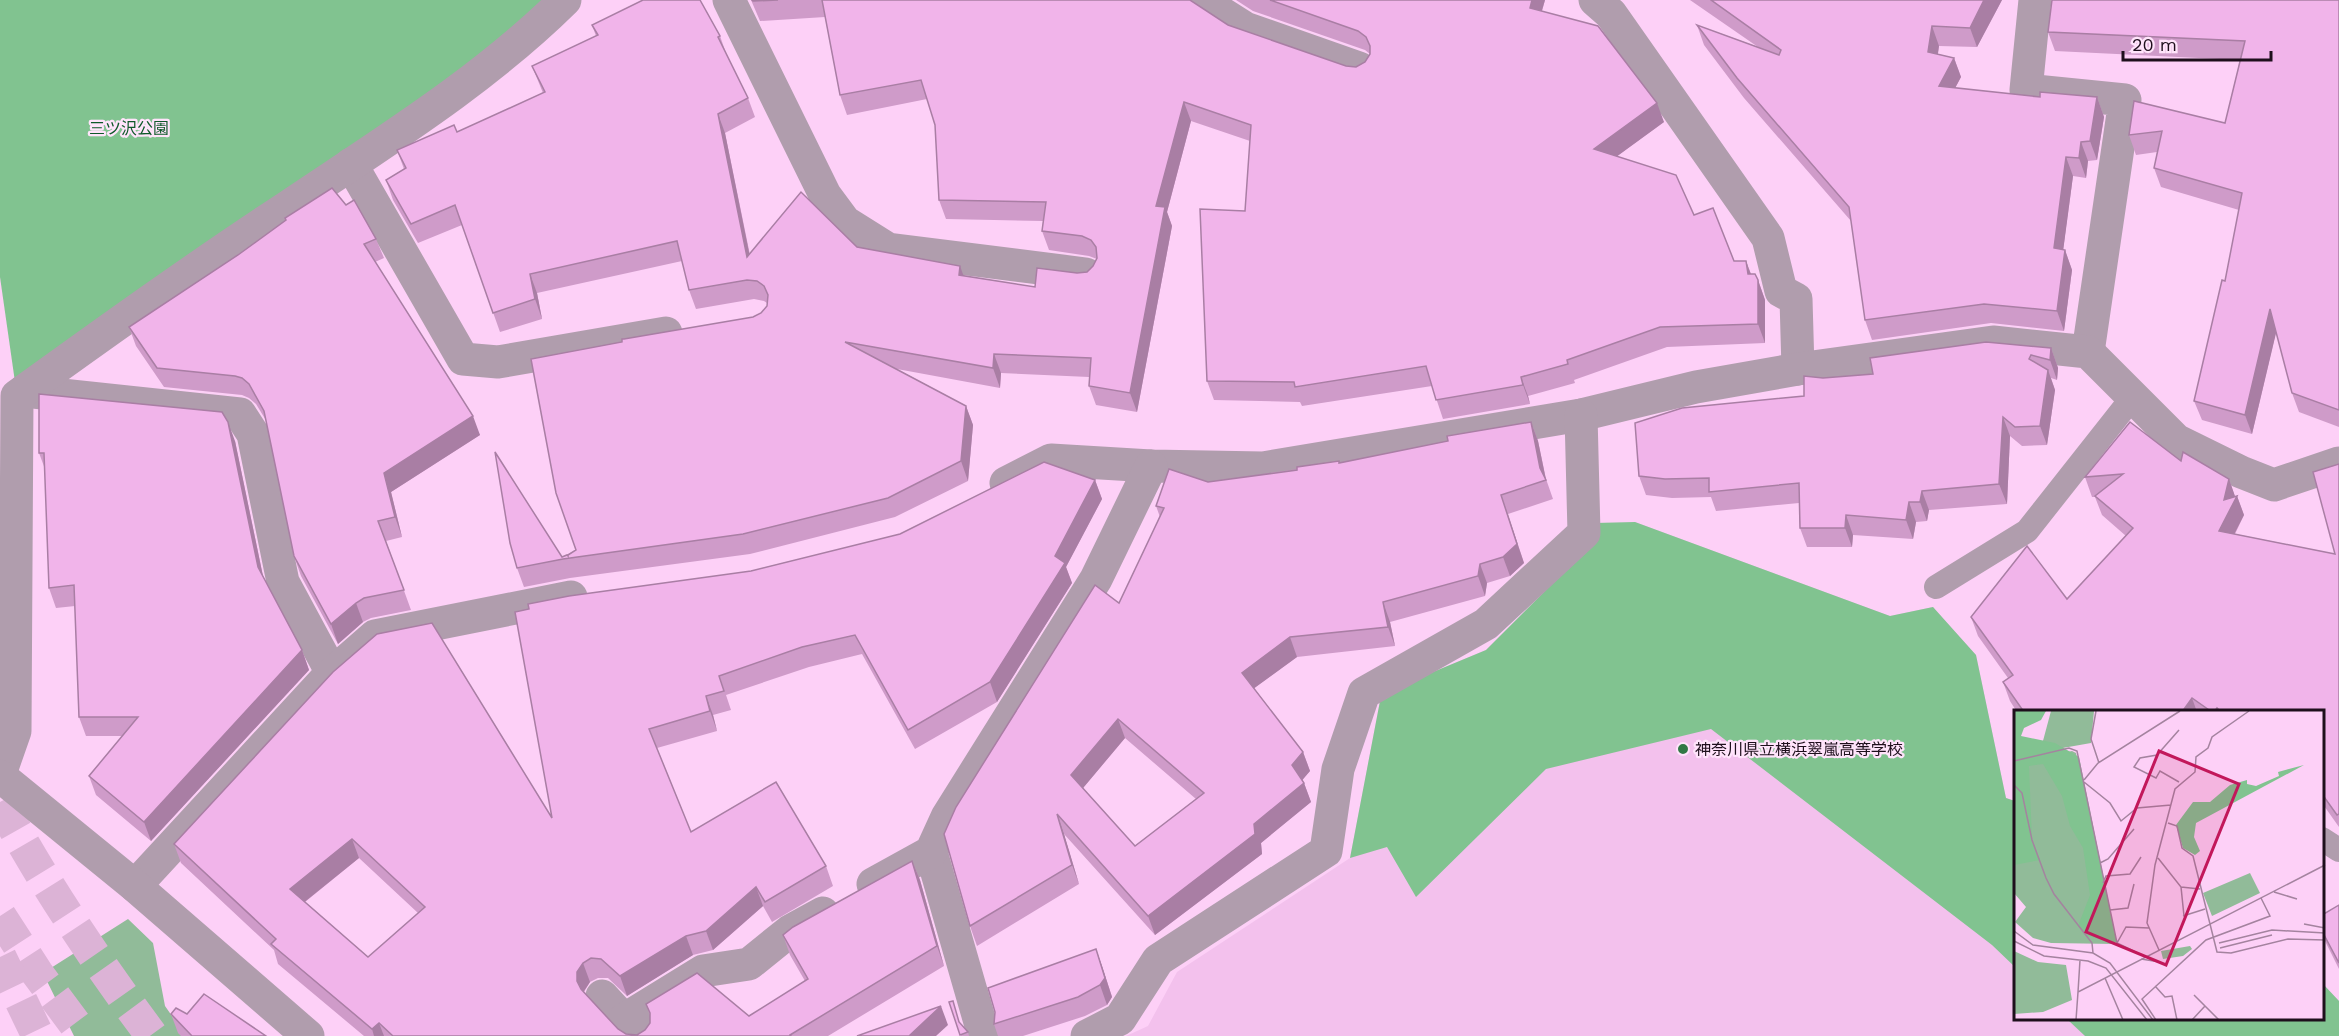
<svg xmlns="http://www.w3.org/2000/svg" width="2339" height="1036" font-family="'Work Sans','Noto Sans JP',sans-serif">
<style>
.built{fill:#f3c1ed}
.green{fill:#91bb99}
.forest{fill:#81c390}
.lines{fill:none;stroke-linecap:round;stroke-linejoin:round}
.motorway-tunnel{stroke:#dcb3d6;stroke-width:33;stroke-dasharray:33 16;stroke-linecap:butt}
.service{stroke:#b09dad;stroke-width:24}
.minor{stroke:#b09dad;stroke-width:33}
.tertiary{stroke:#b09dad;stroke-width:33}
.wall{fill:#cf9bc9;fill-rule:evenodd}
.shaded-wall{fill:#a97ea4}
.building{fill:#f1b4ea;stroke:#a97ea4;stroke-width:1.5;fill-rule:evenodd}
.poi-dot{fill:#317845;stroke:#ffe4fb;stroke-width:2}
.labels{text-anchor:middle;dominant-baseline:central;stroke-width:4.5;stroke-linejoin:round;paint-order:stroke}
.park-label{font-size:16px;fill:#0e5929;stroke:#ffe4fb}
.poi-label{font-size:16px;fill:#1e0f1c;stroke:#ffe4fb;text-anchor:start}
.inset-road{fill:none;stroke:#a4839f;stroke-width:1.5}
.view{fill:#c2185b;fill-opacity:0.15;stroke:#c2185b;stroke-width:3}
.inset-edge{fill:none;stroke:#1e0f1c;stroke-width:3}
</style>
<rect width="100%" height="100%" fill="#fdd0f7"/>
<path class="built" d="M1635,522L1890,616L1933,607L1976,655L2006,798L2015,801V1020H2322L2323,984L2339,1001V1036H1126L1148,1026L1177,972L1350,858L1380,701L1433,672L1486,650L1595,541Z"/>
<path class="green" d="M128,919L153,943L165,1006L186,1036H74L43,973Z"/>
<g class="forest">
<path d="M0,0H577L17,396L0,277Z"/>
<path d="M1635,522L1890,616L1933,607L1976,655L2006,798L2015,801V967L1992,945L1711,729L1546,769L1416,897L1387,847L1350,858L1380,701L1433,672L1486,650L1595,541L1594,523Z"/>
<path d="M2323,984L2339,1001V1036H2085L2068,1020H2322Z"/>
</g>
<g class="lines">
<g class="motorway-tunnel">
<path d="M0,802C44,884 96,961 152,1036"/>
<path d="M0,916L37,973L84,1036"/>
<path d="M0,957L38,1036"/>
</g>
<g class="service">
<path d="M1936,587L2027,531L2132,398"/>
<path d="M2322,839L2339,850"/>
</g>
<g class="minor">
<path d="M729,0L825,195L845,222L888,249L1086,274"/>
<path d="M1201,0L1245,28L1359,68"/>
<path d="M1595,0L1611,14L1768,238L1781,291L1796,299L1798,369"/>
<path d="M2035,0L2026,90L2125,100L2088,352"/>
<path d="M351,164L463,359L498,362L666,333"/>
<path d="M24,391L240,414L253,434L283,582L332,673"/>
<path d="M1006,483L1051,460L1151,466L1263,468L1581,415L1696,387L1798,369L1993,342L2088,352L2176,440L2241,472L2274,485L2339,463"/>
<path d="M0,774L15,731L17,396C107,331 196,267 289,206C384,142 483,81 565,0"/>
<path d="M931,852L984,1036"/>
<path d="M873,884L931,852L947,817L1096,579L1151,466"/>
<path d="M135,886L327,678L375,636L571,597"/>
<path d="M602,996L639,1036"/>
<path d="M625,1019L703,971L749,964L790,931L823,913"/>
<path d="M1087,1036L1120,1019L1158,960L1326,851L1338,769L1364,693L1486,624L1584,533L1581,415"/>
</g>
<path class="tertiary" d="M0,776L135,886L308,1036"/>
</g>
<g class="wall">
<path d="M751,0H1190L1228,25L1346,66L1356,67L1365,62L1370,54L1365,50L1253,11L1236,0H1545L1542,11L1664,122L1617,156L1694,215L1734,261H1746L1751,274L1758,280L1765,300V343L1667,347L1574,380L1575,383L1528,396L1530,404L1443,419L1432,386L1302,406L1300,402L1214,400L1207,381L1245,211L1250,141L1191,121L1167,212L1172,226L1137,412L1096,405L1089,386V377L1001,373L1000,388L897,369L966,406L973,425L968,481L895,517L750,554L570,578L524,587L517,568L562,557L576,550L753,317L761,313L767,306V303L764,301L754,299L696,309L689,290L682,261L537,293L542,319L500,332L462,225L418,243L393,200L386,180L404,169L397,150L457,132L543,93L532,66L596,36L592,25L720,36L727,56L748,98L755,117L725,133L750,255L857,247L964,276L1035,287L1077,273L1087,272L1093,266L1097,259L1089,256L1049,250L1042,231L1043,221L946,219L939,200L935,125L927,99L847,115L840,95L825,17L760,21Z"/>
<path d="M1690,0H2002L1977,47L1939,46L1938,54L1954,58L1961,77L1955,88L2040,97H2097L2104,117L2097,160L2088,161L2086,178L2073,176L2063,250H2065L2072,270L2064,331L1991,323L1872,340L1865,320L1851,221L1744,98L1704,45L1697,25L1758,47Z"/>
<path d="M2339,0V427L2299,412L2292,393L2276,332L2252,434L2202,420L2194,401L2225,281L2239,210L2161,187L2154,168L2157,152L2136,155L2129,135L2225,123L2240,60L2055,51L2048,32Z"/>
<path d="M346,205L376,239L384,258L375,262L480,435L391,492L402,537L386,541L411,610L371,618L363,622L338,644L301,576L294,556L267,422L256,404L249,398L242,395L164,387L136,346L129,327Z"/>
<path d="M2051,348L2058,368L2057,380L2051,378L2055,390L2047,445L2022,446L2010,436L2007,504L1929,510L1927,521L1916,522L1913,539L1853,535L1852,547H1807L1800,528L1799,503L1716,511L1711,497L1672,498L1646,495L1639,476L1804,396L1823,378L1873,374Z"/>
<path d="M1531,422L1538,441L1546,479L1553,499L1508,514L1524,563L1510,576L1487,583L1485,596L1390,622L1395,646L1297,657L1254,688L1303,752L1310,771L1302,780L1304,783L1311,802L1261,843L1262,854L1155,935L1064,834L1079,884L977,946L970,926L1119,603L1160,517L1156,506L1208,482L1340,463L1448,441ZM1125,738L1196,799L1135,846L1083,788Z"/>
<path d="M235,441L263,576L302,650L309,670L151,841L96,795L89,776L122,736H86L79,717L75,606L56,608L49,588L45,469L39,453Z"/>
<path d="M2181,461L2229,479L2235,497L2237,496L2244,515L2235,534L2335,554L2339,464V827L2322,803V712H2017L2010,701L2003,682L2008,678L1978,636L1971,617L2067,599L2126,536L2102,515L2095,497H2092L2085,477Z"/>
<path d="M1095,480L1102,499L1066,567L1072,583L997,702L915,749L862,654L809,667L726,695L731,710L713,715L717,731L657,748L691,832L826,866L833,886L772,922L763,906L713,950L693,955L627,996L608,978H598L590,982L584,992L618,1029L626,1034L637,1035L645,1030L650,1023V1016L646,1004L749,1016L805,981L790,955L783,935L912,861L920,880L944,966L828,1036H364L278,964L274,950L181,863L174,844L552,818L751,571L900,534ZM359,858L418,913L368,957L305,902Z"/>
<path d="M2339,905V969L2322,935V915Z"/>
<path d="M1096,949L1103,969L1112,997L1107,1005L1085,1016L1023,1036H998L994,1024Z"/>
<path d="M949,1002L961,1025L968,1032L969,1036H961Z"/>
<path d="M171,1014H187L266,1036H181L178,1033Z"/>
</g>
<g class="shaded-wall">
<path d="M1532,0H1545L1537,27L1530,8Z"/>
<path d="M1984,0H2002L1977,47L1970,28Z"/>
<path d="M1932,26L1939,46L1935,71L1928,52Z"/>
<path d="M1954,58L1961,77L1946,105L1939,86Z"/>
<path d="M2097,97L2104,117L2097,160L2090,141Z"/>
<path d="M1184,102L1191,121L1167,212L1172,226L1137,412L1130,393L1156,206Z"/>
<path d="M1657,103L1664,122L1601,168L1594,149Z"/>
<path d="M718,114L725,133L754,277L747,257Z"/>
<path d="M2081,142L2088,161L2086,178L2079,158Z"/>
<path d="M2066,157L2073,176L2061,267L2054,248Z"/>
<path d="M2065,250L2072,270L2064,331L2057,311Z"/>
<path d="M1746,261L1753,280L1748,274Z"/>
<path d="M960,266L967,285L959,275Z"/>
<path d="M530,274L537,293L542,319L535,299Z"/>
<path d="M1758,280L1765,300V343L1758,324Z"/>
<path d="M2270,309L2277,329L2252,434L2245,415Z"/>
<path d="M2051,348L2058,368L2057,380L2050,360Z"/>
<path d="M994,354L1001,373L1000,388L993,368Z"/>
<path d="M2048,370L2055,390L2047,445L2040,426Z"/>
<path d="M1521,377L1528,396L1530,404L1523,385Z"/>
<path d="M966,406L973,425L968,481L961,461Z"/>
<path d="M473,416L480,435L391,492L402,537L395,517L384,473Z"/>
<path d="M2003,417L2010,436L2007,504L1999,484Z"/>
<path d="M228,422L235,441L265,586L258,567Z"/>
<path d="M1531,422L1538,441L1546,480L1540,468Z"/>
<path d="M2229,479L2236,499L2237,496L2244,515L2226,550L2219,531L2224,500Z"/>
<path d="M1095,480L1102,499L1066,567L1072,583L997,702L990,682L1055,556Z"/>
<path d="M1922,491L1929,510L1927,521L1920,502Z"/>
<path d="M1501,495L1524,563L1510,576L1503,557Z"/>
<path d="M1909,502L1916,522L1913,539L1906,520Z"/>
<path d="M1846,515L1853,535L1852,547L1845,528Z"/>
<path d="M1480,564L1487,583L1485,596L1478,576Z"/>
<path d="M1383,602L1390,622L1395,646L1388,627Z"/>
<path d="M356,603L363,622L338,644L331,624Z"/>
<path d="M1290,637L1297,657L1249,692L1242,673Z"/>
<path d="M302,650L309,670L151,841L144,822Z"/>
<path d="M706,696L713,715L717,731L710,711Z"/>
<path d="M2192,698L2197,712H2182Z"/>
<path d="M1118,719L1125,738L1078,794L1071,775Z"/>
<path d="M1303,752L1310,771L1299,784L1292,765Z"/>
<path d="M1304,783L1311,802L1261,843L1262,854L1155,935L1148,916L1254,824Z"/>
<path d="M1057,814L1064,834L1079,884L1072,865Z"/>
<path d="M352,839L359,858L297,908L290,889Z"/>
<path d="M912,861L920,880L944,966L937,946Z"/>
<path d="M756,887L763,906L713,950L706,931Z"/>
<path d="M686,936L693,955L627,996L620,976Z"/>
<path d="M1096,949L1103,969L1112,997L1107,1005L1100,985Z"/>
<path d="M583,963L590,982L584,991V1001L577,981V972Z"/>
<path d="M941,1006L948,1025L936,1036H909Z"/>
<path d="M379,1023L384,1036H374L372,1029Z"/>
</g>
<g class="building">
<path d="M643,0H700L720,36L718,37L748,98L718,114L747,257L801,192L857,247L960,266L959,275L1035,287L1037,268L1077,273L1087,272L1093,266L1097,258L1096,247L1091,240L1082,236L1042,231L1046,202L939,200L935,125L921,80L840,95L822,0H1190L1228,25L1346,66L1356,67L1365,62L1370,54V46L1366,37L1358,31L1270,0H1532L1530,8L1598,26L1657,103L1594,149L1676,175L1694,215L1713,208L1734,261H1746L1748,274H1755L1758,280V324L1660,327L1567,360L1568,364L1521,377L1523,385L1436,400L1426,366L1295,387L1294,382L1207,381L1200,209L1245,211L1251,125L1184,102L1156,206L1165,207L1130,393L1089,386L1091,358L994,354L993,368L845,342L966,406L961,461L888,498L743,534L563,559L517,568L510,543L495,452L562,557L567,555L568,556V555L576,550L556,493L531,359L622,342V339H624L753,317L761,313L767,306L768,295L764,286L757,281L747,280L689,290L677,241L530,274L535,299L493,313L455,205L411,224L386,180L406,168L397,150L454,125L457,132L545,92L532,66L598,35L592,25Z"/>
<path d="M752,0H778L753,1Z"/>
<path d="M1711,0H1984L1970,28L1932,26L1928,52L1954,58L1939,86L2040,97V92L2097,97L2090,141L2081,142L2079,158L2066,157L2054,248L2065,250L2057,311L1984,304L1865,320L1849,207L1737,78L1697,25L1779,55L1781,50Z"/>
<path d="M2052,0H2339V410L2292,393L2270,309L2245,415L2194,401L2222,280L2225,281L2242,193L2154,168L2162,131L2129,135L2134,101L2225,123L2245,41L2048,32Z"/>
<path d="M332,188L346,205L354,200L376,239L364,244L473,416L384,473L395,517L378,521L404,590L364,598L356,603L331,624L294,556L264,411L249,384L242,378L235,376L157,368L129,327L238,255L286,220L285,218Z"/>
<path d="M1986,342L2051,348L2050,360L2031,355L2029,359L2048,370L2040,426L2015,427L2003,417L1999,484L1922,491L1920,502H1909L1906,520L1846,515L1845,528H1800L1799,483L1709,492V478L1665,479L1639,476L1635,423L1682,408L1804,396V376L1823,378L1873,374L1870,358Z"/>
<path d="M39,394L222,412L228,422L258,567L302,650L144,822L89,776L138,717H79L74,585L49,588L44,453H39Z"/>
<path d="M1531,422L1540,468L1546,480L1501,495L1517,544L1503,557L1480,564L1478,576L1383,602L1388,627L1290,637L1242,673L1303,752L1292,765L1304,783L1254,824L1255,834L1148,916L1057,814L1072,865L970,926L944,834L956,807L1095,585L1119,603L1164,508L1156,506L1169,469L1208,482L1297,470V467L1339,461V463L1448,441L1447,436ZM1118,719L1204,793L1135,846L1071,775Z"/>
<path d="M2130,422L2181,461L2183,452L2229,479L2224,500L2237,496L2219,531L2335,554L2313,472L2339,464V814L2337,815L2322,794V712H2221L2217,708L2214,712H2212L2192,698L2182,712H2024L2003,682L2013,675L1971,617L2027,546L2067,599L2133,528L2095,496L2123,474L2085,477Z"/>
<path d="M1044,462L1095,480L1055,556L1065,563L990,682L908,730L855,635L802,647L719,676L724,691L706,696L710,711L649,729L691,832L776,782L826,866L765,902L756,887L706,931L686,936L620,976L601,959L591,958L583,963L577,972V981L581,989L618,1029L626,1034L637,1035L645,1030L650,1023V1013L646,1004L697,973L749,1016L808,979L783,935L793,927L912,861L937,946L790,1035L791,1036H393L379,1023L372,1029L271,944L276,939L174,844L333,672L377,634L432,623L552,818L515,612L529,609L528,604L569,596L751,571L900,534ZM352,839L425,907L368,957L290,889Z"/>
<path d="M2339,905V963L2322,931V915Z"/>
<path d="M1096,949L1105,978L1100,985L1078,997L994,1024L995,1012L988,988Z"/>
<path d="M204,994L266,1036H192L171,1014L176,1008L187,1014Z"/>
<path d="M953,1001L959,1022L968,1032L960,1035L949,1002Z"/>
<path d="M941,1006L909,1036H857Z"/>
</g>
<circle class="poi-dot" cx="1683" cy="749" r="6"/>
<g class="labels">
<g class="park-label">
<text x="129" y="128">三ツ沢公園</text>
</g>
<g class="poi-label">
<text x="1695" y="749">神奈川県立横浜翠嵐高等学校</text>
</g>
</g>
<g transform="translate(2014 710)">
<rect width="310" height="310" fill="#fdd0f7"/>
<path d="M37,1H80L77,33L26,42ZM58,41L62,43L101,234L37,233L19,228L1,212L12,197L0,183V53ZM236,163L246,183L198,206L189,183ZM176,236L178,239L169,246L149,249L147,241ZM0,241L24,252L52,255L58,290L29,302L0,304Z" fill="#91bb99"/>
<path d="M0,1H32L27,10L10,18L7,26L41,33L65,47L103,233L73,226L64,216L76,185L69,138L56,116L48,86L29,54L15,56L18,130L26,150L0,155ZM290,55L182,113L180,127L186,141L181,145L169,138L162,115L179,92H196L216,75L233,70V74L242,76L265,66L264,62Z" fill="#81c390"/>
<path class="inset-road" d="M82,1L77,29L85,53M0,51L55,38L63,41L103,233L132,247M70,70L84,53L166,1M70,72L96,93L107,111L123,98L157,95M165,72L146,61L142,68L120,57L126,48L143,45L165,20M0,75L8,83L18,130L32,168L40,184L78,233L79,243M154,113L163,116L168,138L179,146L203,242L217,243L274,229L311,230M144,148L167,177L170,206M86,153L94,149L120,119M89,173L92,166L116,164L127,147M167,177L186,179M260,182L283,189M96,200L114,198L120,174M169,206L191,199M290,214L311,218M0,221L19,235L79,243L96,253L139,310M0,231L30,246L74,251L92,258L133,310M103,233L112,217L135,218M205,233L258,220L311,223M206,238L258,225M145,240L133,213L141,155L161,79L181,62L182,47L194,38L198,27L235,1M127,249L146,252M91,268L109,310M141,276L151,287L158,286L163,310M64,282L66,250M180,285L205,310M62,310L64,282L311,155M142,310L128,289L192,230L256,206L247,188M178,310L191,296"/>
<path class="view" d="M145,41L225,74L152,255L72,222Z"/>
<rect width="310" height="310" class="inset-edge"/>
</g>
<path d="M2123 51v9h148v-9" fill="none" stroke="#1e0f1c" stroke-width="3"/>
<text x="2132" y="51" font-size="18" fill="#1e0f1c" stroke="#ffe4fb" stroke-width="4.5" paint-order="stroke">20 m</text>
</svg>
